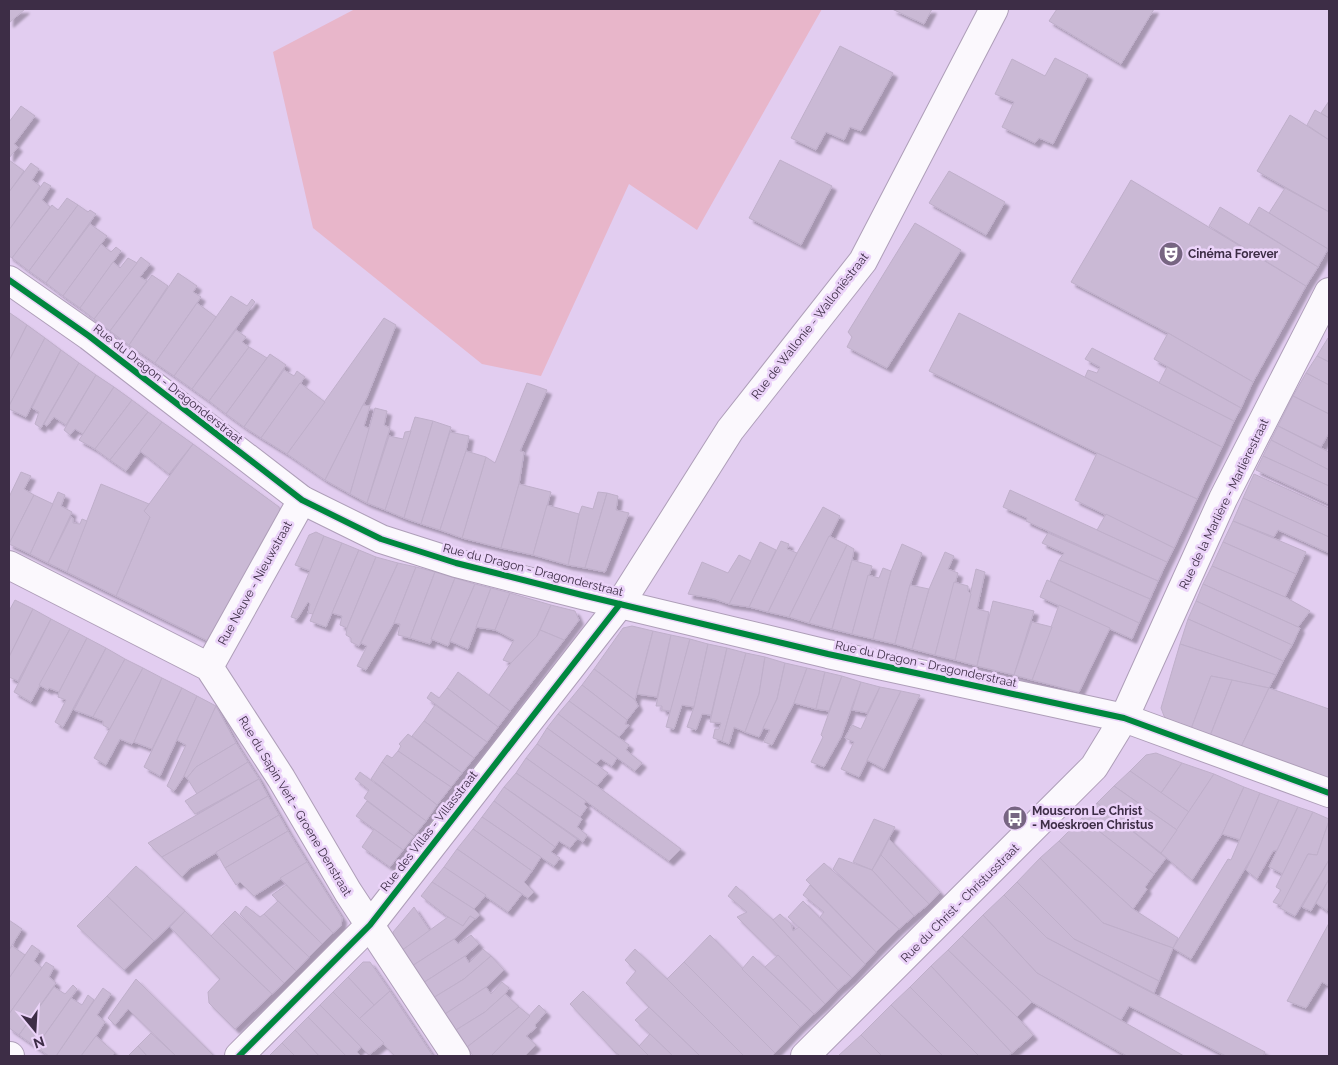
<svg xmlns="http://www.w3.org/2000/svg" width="1338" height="1065" font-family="Raleway,sans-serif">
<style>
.green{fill:#e8b6ca}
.building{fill:#cab9d5;stroke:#bfafca;filter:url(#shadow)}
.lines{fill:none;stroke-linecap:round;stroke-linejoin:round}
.minor-casing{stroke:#ae9eb8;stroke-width:30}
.minor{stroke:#fbf8fd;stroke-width:28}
.cycleway-casing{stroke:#ebd3f9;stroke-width:9}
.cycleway{stroke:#00873e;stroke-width:6}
.labels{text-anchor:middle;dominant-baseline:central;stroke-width:5;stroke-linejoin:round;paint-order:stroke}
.poi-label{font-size:12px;font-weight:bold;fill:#3d2d46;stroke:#ebd3f9;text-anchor:start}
.street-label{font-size:12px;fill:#3d2d46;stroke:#ebd3f9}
</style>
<defs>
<filter id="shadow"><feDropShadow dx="4.5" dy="4.5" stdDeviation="1" flood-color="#0004"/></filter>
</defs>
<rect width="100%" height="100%" fill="#e2cdf0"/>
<path class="green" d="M355,9H822L697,230L629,184L541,376L482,364L313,228L273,52Z"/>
<g class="building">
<path d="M9,9H25L9,23Z"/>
<path d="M892,9H932L924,24Z"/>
<path d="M1057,9H1154L1121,64L1049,21Z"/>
<path d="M840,46L893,73L861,131L850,127L844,140L826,132L816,150L791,138Z"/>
<path d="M1055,58L1088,75L1053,144L1039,138L1035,143L1002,127L1014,102L995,94L1012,59L1045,76Z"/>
<path d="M1329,101V118L1321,113Z"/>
<path d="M21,106L35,116L14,144L18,147L9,158V122Z"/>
<path d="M1315,110L1329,118V140L1307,125Z"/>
<path d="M1290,115L1329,140V212L1257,171Z"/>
<path d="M9,160L24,171L9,192Z"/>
<path d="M780,160L832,186L801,245L749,218Z"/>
<path d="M31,163L39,169L32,180L40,186L9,230V192Z"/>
<path d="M949,171L1005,202L986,235L929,203Z"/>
<path d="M1131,180L1306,286L1253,382L1168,333L1071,282Z"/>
<path d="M44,182L51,186L42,200L50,207L12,258L9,256V230Z"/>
<path d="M1285,188L1329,212L1328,249L1269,213Z"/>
<path d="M67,198L78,205L29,271L12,258L52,205L58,210Z"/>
<path d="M78,205L88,212L90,210L96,214L46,283L29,271Z"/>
<path d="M1220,207L1318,267L1306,286L1209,226Z"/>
<path d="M1259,207L1328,249L1318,267L1249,224Z"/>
<path d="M915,223L961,250L887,368L847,347L852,337L848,332Z"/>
<path d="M90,224L107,236L63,296L46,283Z"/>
<path d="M101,244L111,252L116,247L121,251L80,308L63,296Z"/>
<path d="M141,257L150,264L140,277L147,281L110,331L94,319Z"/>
<path d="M128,258L137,263L94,319L80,308L113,262L120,268Z"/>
<path d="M178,273L197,286L193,292L201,297L155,363L129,345Z"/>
<path d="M152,275L168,286L129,345L110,331Z"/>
<path d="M231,296L247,306L252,299L255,302L192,389L174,376Z"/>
<path d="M197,303L216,317L174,376L155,363Z"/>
<path d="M10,313L27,325L9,361V316Z"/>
<path d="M959,313L1222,447L1197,499L1097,453L929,371Z"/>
<path d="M384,318L396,325L367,397L325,480L287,454Z"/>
<path d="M27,325L45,338L9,406V361Z"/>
<path d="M236,330L246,337L242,342L249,347L209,401L192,389Z"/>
<path d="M1168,333L1253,382L1241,408L1154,359Z"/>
<path d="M45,338L61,350L26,417L9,409V406Z"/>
<path d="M1328,338H1329V362L1317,356Z"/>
<path d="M249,347L267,358L226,414L209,401Z"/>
<path d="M1092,348L1234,421L1222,447L1085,377L1088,370L1097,373L1100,367L1085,359Z"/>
<path d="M61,350L79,363L41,428L35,424L39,412L32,408Z"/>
<path d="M270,354L286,365L244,427L226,414Z"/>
<path d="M1317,356L1329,362V385L1306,373Z"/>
<path d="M79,363L96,375L66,425L54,417L47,426L44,424Z"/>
<path d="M1167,367L1241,408L1234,421L1159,383Z"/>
<path d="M284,370L294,376L297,371L305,377L261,438L244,427Z"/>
<path d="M1306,373L1329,385V414L1293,396Z"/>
<path d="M96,375L114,387L83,434L75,429L70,435L64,430Z"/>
<path d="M300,383L325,402L287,454L261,438Z"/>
<path d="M527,383L547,390L520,451L524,452L519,484L501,548L462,538L486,457L495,463Z"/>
<path d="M114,387L132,400L95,449L79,440Z"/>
<path d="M1293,396L1329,414V433L1321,447L1278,426Z"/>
<path d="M132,400L148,412L110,460L95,449Z"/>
<path d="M363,405L370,406L364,426L370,429L350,494L325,480Z"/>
<path d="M375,408L387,411L384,425L390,428L367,503L350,494Z"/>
<path d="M148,412L162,422L126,471L110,460Z"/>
<path d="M415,417L433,421L404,518L385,510Z"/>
<path d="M433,421L451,427L421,524L404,518Z"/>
<path d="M162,422L193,444L169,474L140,451Z"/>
<path d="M1278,426L1329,452V470L1271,440Z"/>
<path d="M411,431L385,510L367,503L389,436L403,439L405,432Z"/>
<path d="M450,432L469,436L466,451L440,530L421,524Z"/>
<path d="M1271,440L1329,470V486L1263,456Z"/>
<path d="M193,444L279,507L281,514L210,642L116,596L150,517L144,511Z"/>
<path d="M466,451L486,457L462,538L440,530Z"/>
<path d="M1097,453L1197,499L1174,548L1075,500Z"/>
<path d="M1263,456L1329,486V504L1256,470Z"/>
<path d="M21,472L31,476L24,489L34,495L9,544V497Z"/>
<path d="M1254,474L1329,508V537L1243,498Z"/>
<path d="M101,484L149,504L144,511L150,517L116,596L67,572Z"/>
<path d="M519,484L551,492L533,555L501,548Z"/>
<path d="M1010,490L1167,562L1158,581L1026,521L1027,518L1003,507Z"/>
<path d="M58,492L65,495L61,506L72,512L48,563L30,554Z"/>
<path d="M598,492L607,493L585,568L568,565L579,514L582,506L593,509Z"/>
<path d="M607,493L618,496L616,510L629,513L605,572L585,568Z"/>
<path d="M34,495L53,504L30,554L9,544Z"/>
<path d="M1243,498L1329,537V553L1278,530L1274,537L1233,521Z"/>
<path d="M547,505L579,514L568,565L533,555Z"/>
<path d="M823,507L840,516L789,617L768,612L797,553Z"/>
<path d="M1106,514L1174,548L1167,562L1097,530Z"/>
<path d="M71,517L73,518V523L80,524L82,519L87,521L67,572L48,563Z"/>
<path d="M1233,521L1306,552L1296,574L1223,542Z"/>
<path d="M316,532L324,536L311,571L295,565L309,535Z"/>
<path d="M1048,533L1158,581L1150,599L1059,560L1064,553L1042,543Z"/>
<path d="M324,536L342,543L313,614L308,613L310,604L308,602L297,619L291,617Z"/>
<path d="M829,536L847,545L809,623L789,617Z"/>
<path d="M781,541L789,544L787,549L797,553L768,612L749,607Z"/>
<path d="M760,542L776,550L749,607L729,604Z"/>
<path d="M1223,542L1296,574L1285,597L1212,566Z"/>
<path d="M342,543L359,550L326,627L310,621Z"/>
<path d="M902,544L922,553L910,585L895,644L873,639L891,571Z"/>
<path d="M847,545L854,549L852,560L832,629L809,623Z"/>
<path d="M359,550L376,557L347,628L340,625L342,616L332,613Z"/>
<path d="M945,552L954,556L948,569L958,573L935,655L912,649L929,589Z"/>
<path d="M739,555L751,561L729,604L715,599L688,594L702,562L728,573Z"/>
<path d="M376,557L398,563L359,646L351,642V638L346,635L347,628Z"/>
<path d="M852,560L872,566L852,634L832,629Z"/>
<path d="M1059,560L1150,599L1139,623L1050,581Z"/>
<path d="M398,563L416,567L394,623L366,670L357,666L367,646L361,643Z"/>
<path d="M1212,566L1285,597L1310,611L1298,627L1203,584Z"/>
<path d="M416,567L435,572L410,638L398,635L400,624L394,623Z"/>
<path d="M883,568L891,571L873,639L852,634L868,575L879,578Z"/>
<path d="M976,569L985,572L977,609L989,612L977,666L955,660Z"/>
<path d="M435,572L455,578L430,644L410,638Z"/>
<path d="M455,578L475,584L448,646L431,639Z"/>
<path d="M1047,580L1139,623L1132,639L1040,597Z"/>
<path d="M954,582L968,586V591L971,594L955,660L935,655Z"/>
<path d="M475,584L491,588L468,649L450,641Z"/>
<path d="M1203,584L1298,627L1300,628L1292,645L1196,601Z"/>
<path d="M910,585L929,589L912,649L895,644Z"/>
<path d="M491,588L510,593L495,630L476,627Z"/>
<path d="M510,593L551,605L537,636L511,663L503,660L514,640L495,630Z"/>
<path d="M15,600L33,609L9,657V611Z"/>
<path d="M993,601L1034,611L1014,675L977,666Z"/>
<path d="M1196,601L1292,645L1283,661L1188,619Z"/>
<path d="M551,605L575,611L579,620L564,640L540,630Z"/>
<path d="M1059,605L1110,628L1079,692L1032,680Z"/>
<path d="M33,609L51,619L18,681L9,677V657Z"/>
<path d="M51,619L70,629L31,702L14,692Z"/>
<path d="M1188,619L1283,661L1276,675L1180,644Z"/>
<path d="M1032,622L1052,627L1032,680L1014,675Z"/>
<path d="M632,626L653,631L635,700L594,669L623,628Z"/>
<path d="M70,629L87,638L59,692L49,688L48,690L39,685Z"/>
<path d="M540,630L564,640L510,711L489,695L511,663L537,636Z"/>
<path d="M653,631L671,635L657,697L637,694Z"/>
<path d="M671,635L690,639L671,711L662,710V706H656Z"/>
<path d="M87,638L106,648L63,727L55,722L66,700L58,697L59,692Z"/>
<path d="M690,639L708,644L694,707L682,705L674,729L666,727Z"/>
<path d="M708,644L727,648L711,715L702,714L696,730L687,727L694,707Z"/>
<path d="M1180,644L1276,675L1269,688L1211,676L1191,729L1169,721L1164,716L1161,708Z"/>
<path d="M106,648L125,659L93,717L74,710Z"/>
<path d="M727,648L746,653L722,741L713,738L715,729H719L721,723L710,722Z"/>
<path d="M746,653L765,657L759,694L745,732L734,727L729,744L722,741Z"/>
<path d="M765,657L785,663L777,699L759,737L745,732L759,694Z"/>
<path d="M125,659L143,668L110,729L103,725V721L93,717Z"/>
<path d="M785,663L807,668L794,703L772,745L764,742L770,730L763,728L777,699Z"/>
<path d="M143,668L162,678L134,742L132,744L120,739L106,765L94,758Z"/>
<path d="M807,668L825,672L816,709L794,703Z"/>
<path d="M594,669L635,700L638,706L627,720L582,685Z"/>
<path d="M458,672L510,711L498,727L447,688Z"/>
<path d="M825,672L842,676L829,711L816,709Z"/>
<path d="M842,676L861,682L841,737L824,767L811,762L823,737L821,735Z"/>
<path d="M1211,676L1232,680L1210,736L1191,729Z"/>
<path d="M162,678L182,688L152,749L134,742Z"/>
<path d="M1232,680L1269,688L1241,747L1210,736Z"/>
<path d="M861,682L880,687L867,713L852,710Z"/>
<path d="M582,685L627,720L625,724L629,725L619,737L569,701Z"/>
<path d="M880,687L901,691L859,777L841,769L854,742L845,738L852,725L861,729Z"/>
<path d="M182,688L197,696L160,776L144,767Z"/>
<path d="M447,688L498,727L487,742L427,698L431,692L439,698Z"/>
<path d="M1269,688L1329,709V779L1241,747Z"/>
<path d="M901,691L920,695L884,769L867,760Z"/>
<path d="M197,696L216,706L184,776L174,791L167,786L186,745L177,740Z"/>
<path d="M569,701L629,745L626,750L642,763L635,771L558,714Z"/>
<path d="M435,705L487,742L474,758L424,721Z"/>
<path d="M216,706L236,743L196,767L187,778L184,776Z"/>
<path d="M558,714L617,758L612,766L601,759L596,764L547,728Z"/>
<path d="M424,721L474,758L462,773L412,736Z"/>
<path d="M547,728L608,773L597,786L537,744Z"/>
<path d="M408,734L462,773L451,787L398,751L401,746L399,744Z"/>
<path d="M236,743L248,762L197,794L187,778L196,767Z"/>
<path d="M537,744L597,786L681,849L669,861L526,758Z"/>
<path d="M398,751L451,787L437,805L382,762L387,755L392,758Z"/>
<path d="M1156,753L1182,763L1161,793L1130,771L1146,755Z"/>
<path d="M526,758L586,801L584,804L587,807L580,817L516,773Z"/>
<path d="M248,762L259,779L195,814L185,801Z"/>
<path d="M382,762L437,805L426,821L371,779Z"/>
<path d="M1182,763L1214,774L1189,812L1161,793Z"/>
<path d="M1130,771L1189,812L1177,830L1114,786Z"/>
<path d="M360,772L426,821L414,836L364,798L369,790L355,779Z"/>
<path d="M516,773L580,817L582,819L577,827L587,835L583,842L504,787Z"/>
<path d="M1214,774L1244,787L1222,834L1192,880L1161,853Z"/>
<path d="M259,779L268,796L162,857L148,843Z"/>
<path d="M1114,786L1177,830L1161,853L1097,803Z"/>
<path d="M504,787L577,839L570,848L559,841L555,847L494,801Z"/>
<path d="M1244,787L1260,793L1241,840L1222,834Z"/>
<path d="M1260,793L1279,800L1256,850L1191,959L1173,948L1228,859L1231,860Z"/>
<path d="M268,796L279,815L189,869L182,877L162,857Z"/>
<path d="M1279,800L1298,807L1277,850L1273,851L1257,879L1246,870Z"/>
<path d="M367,801L414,836L403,850L356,816Z"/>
<path d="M494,801L555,847L551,852L560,858L554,866L482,817Z"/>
<path d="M1097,803L1166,858L1154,874L1082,818Z"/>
<path d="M1298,807L1313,812L1283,874L1269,867Z"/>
<path d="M1313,812L1329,819V821L1317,855L1308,854L1282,906L1273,902L1281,890L1276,887Z"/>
<path d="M279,815L288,831L225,868L216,852Z"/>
<path d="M482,817L541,857L532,871L473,829Z"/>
<path d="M1082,818L1154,874L1145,887L1147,889L1133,909L1059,841Z"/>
<path d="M874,819L895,827L872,870L853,862Z"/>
<path d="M1329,821V860L1295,916L1280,908L1308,854L1317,855Z"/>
<path d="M374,829L403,850L390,867L362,847Z"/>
<path d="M473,829L532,871L524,882L534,892L528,898L457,849Z"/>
<path d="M288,831L307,862L254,896L240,882L236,885L225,868Z"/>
<path d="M889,839L940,892L929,904L881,855Z"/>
<path d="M1059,841L1133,909L1178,938L1173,948L1103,923L1040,858Z"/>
<path d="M457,849L522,894L508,912L444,867Z"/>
<path d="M881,855L929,904L914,916L872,870Z"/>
<path d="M839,858L872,870L914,916L899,929L833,869Z"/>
<path d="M1040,858L1103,923L1173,948L1159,981L1074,939L1017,882Z"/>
<path d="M1329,860V879L1311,911L1302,907Z"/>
<path d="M307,862L342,918L341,926L333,933L280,878Z"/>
<path d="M824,863L899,929L876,952L806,880Z"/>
<path d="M136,866L185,911L154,941L107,896Z"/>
<path d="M444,867L486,895L474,909L432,882Z"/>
<path d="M1329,879V906L1327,911L1316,903Z"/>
<path d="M432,882L474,909L480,915L475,919L470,916L463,926L448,917L421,896Z"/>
<path d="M1017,882L1074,939L1159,981L1154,993L1047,938L1004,895Z"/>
<path d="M286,885L333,933L322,944L272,895Z"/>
<path d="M810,885L876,952L865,964L820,917L824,912L803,895Z"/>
<path d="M736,886L773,920L838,990L825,1004L737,917L747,912L728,896Z"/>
<path d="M1004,895L1047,938L1265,1052L1263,1056H1226L1129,1006L1121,1020L1037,973L983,915Z"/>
<path d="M107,896L154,941L124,970L77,926Z"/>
<path d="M278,901L322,944L309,957L264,914Z"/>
<path d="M803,901L865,964L852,978L788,917Z"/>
<path d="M246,906L260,917L264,914L309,957L296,971L240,914Z"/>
<path d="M414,907L430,931L401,951L393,940V932Z"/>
<path d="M185,911L272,994L235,1029L209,1003L208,992L220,979L170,927Z"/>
<path d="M235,911L296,971L284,983L223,923Z"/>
<path d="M780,914L791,924L793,931L799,927L852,978L838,990L773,920Z"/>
<path d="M983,915L1037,973L1184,1056H1127L1032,1002L962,936Z"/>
<path d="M470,916L475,919L454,939L412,966L401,951L448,917L463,926Z"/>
<path d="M9,920L22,929L9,950Z"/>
<path d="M223,923L284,983L272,994L211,936Z"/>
<path d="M1329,923V986L1322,982L1306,1008L1287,1001Z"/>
<path d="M471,935L479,944L465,956L423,983L412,966L454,939L458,944Z"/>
<path d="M710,935L800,1027L775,1053L684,962Z"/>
<path d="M962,936L1032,1002L1017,1017L948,950Z"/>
<path d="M32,945L40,951L34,961L42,968L9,1014V978Z"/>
<path d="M12,946L25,955L9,978V950Z"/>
<path d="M483,949L491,956L464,979L433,998L423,983L465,956L469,963Z"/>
<path d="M635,949L667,979L744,1056H700L649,1007L626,983L636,971L625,960Z"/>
<path d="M948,950L1017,1017L1033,1035L1012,1053L931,966Z"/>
<path d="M778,955L825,1004L814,1014L765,967Z"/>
<path d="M491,956L504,970L486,987L445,1014L433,998L464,979Z"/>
<path d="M753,956L814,1014L800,1027L742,969Z"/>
<path d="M46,962L54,967L49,977L56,983L19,1035L9,1028V1014Z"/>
<path d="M363,962H370L390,991L374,1005L348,977Z"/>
<path d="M684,962L775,1053L772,1056H744L667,979Z"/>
<path d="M931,966L1012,1053L1008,1056H979L910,987Z"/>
<path d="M348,977L374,1005L359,1019L333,992Z"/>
<path d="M136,979L213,1055L212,1056H176L128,1009L115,1025L108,1018Z"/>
<path d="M502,982L509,988L505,994L485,1012L456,1030L445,1014L486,987L491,994Z"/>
<path d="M73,985L77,989L36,1047L19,1035L54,987L65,994Z"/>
<path d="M910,987L979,1056H943L891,1005Z"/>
<path d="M103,988L111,994L97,1015L105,1022L96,1036L81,1056H56Z"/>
<path d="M390,991L433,1056H395L359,1019Z"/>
<path d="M583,991L639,1046L649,1056H620L615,1052L570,1004Z"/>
<path d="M333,992L384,1043L369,1055L320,1005Z"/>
<path d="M505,994L519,1007L467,1047L456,1030L485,1012Z"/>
<path d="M88,995L94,1000L56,1056H49L36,1047L71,998L82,1005Z"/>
<path d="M320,1005L361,1047L357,1052L361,1056H346L308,1017Z"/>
<path d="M539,1005L546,1012L535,1025L536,1028L526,1036L536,1045L525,1056H491Z"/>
<path d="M891,1005L943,1056H882L861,1035Z"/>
<path d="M519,1007L530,1016L491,1056H473L467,1047Z"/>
<path d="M649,1007L700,1056H673L635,1020Z"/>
<path d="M308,1017L346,1056H319L295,1030Z"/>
<path d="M295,1030L319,1056H295L282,1043Z"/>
<path d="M151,1033L176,1056H147L138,1046Z"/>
<path d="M650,1034L673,1056H649L639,1046Z"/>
<path d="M861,1035L882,1056H838Z"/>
<path d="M96,1036L115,1053L112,1056H81Z"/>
<path d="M282,1043L295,1056H269Z"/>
<path d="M138,1046L147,1056H128Z"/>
</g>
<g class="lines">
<defs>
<g id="minor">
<path d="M9,280L89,336L302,500L381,539L456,563L582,595L828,654L1124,718L1329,793"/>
<path d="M9,565L209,667L281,778L348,892L456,1056"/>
<path d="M209,667L302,500"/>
<path d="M9,1056H10"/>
<path d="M239,1056L370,925L620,604L730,430L863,261L994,9"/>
<path d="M805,1056L1094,767L1124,718L1223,499L1329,292"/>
</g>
</defs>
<use href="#minor" class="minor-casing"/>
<use href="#minor" class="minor"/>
<defs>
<g id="cycleway">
<path d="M9,280L89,336L302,500L381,539L456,563L582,595L828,654L1124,718L1329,793"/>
<path d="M239,1056L370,925L620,604"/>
</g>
</defs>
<use href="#cycleway" class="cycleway-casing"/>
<use href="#cycleway" class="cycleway"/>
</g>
<defs>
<symbol id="theatre-disc" viewBox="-11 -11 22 22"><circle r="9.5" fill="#776582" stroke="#ebd3f9"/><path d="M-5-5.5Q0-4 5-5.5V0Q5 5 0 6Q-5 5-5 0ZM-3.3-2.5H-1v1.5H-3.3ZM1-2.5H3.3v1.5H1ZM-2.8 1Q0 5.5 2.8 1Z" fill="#fff"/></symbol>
<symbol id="bus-disc" viewBox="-11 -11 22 22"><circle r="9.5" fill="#776582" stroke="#ebd3f9"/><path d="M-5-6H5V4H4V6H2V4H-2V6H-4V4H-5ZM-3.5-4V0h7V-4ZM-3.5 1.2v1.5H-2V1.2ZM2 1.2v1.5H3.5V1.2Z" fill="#fff"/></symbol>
</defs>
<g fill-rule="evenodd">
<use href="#theatre-disc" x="1157" y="240" width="28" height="28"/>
<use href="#bus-disc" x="1001" y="804" width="28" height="28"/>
</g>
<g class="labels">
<g class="poi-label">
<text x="1188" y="254">Cinéma Forever</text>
<text x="1032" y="811">Mouscron Le Christ<tspan x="1032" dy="14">- Moeskroen Christus</tspan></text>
</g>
<g class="street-label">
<text transform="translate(810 326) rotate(-52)">Rue de Wallonie - Walloniëstraat</text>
<text transform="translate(168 384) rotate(38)">Rue du Dragon - Dragonderstraat</text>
<text transform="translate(1224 504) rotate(-64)">Rue de la Marlière - Marlièrestraat</text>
<text transform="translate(533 570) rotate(14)">Rue du Dragon - Dragonderstraat</text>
<text transform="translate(255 583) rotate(-61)">Rue Neuve - Nieuwstraat</text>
<text transform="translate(926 664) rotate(12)">Rue du Dragon - Dragonderstraat</text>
<text transform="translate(295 806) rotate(59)">Rue du Sapin Vert - Groene Denstraat</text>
<text transform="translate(429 831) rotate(-52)">Rue des Villas - Villasstraat</text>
<text transform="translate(960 903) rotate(-45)">Rue du Christ - Christusstraat</text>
</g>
</g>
<rect width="1338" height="1065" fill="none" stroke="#3d2d46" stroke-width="20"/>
<g transform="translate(35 1030) rotate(162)" stroke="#ebd3f9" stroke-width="4" paint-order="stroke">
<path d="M0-4L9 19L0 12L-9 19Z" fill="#3d2d46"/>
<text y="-8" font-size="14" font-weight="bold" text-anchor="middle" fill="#3d2d46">N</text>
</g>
</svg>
